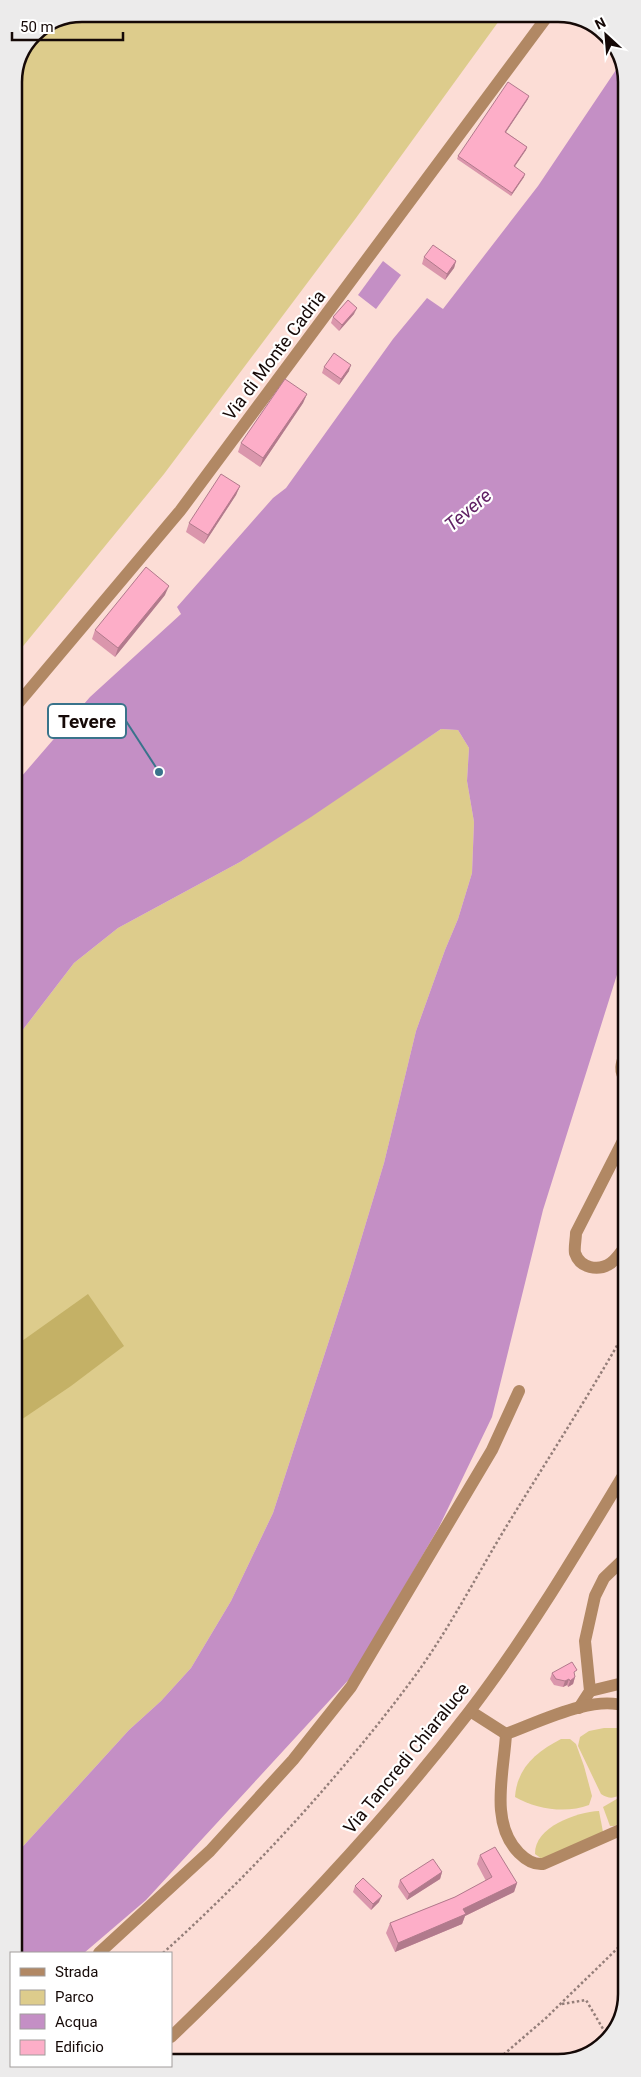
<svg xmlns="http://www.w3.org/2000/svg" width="641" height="2077" font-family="Roboto,sans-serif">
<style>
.green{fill:#ddcc8c}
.forest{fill:#c4b166}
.water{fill:#c48fc5}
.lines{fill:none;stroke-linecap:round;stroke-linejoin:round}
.path{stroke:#947e79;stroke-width:2.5;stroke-dasharray:2.5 2.5;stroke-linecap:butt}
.minor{stroke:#b18864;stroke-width:12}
.wall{fill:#da96ac}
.shaded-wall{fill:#b17a8c}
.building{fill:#fdaec8;stroke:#b17a8c}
.labels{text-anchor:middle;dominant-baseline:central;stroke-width:4.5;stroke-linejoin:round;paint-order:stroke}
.street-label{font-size:18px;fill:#150907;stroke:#fff}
.water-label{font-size:19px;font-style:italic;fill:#602164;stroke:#fff}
.rim{fill:none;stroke:#150907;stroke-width:2.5}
.leader{fill:none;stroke:#39738b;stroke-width:2}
.callout-dot{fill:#39738b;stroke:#fff;stroke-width:2}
.callout{fill:#fff;stroke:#39738b;stroke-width:2}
.callout-label{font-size:19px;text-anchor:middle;font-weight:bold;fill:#150907}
</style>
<rect width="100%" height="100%" fill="#fcddd6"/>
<g class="green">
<path d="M82,14H504L356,218L164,474L15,656L14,78L34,34Z"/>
<path d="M441,729L458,730L469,748L467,781L474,822L472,873L458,919L445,950L416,1031L384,1163L350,1276L273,1513L231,1601L191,1668L161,1701L129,1730L16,1854L15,1040L74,963L118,928L240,862Z"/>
<path d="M604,1728H627V1790C617,1797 612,1801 601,1794L578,1746L580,1737L589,1731Z"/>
<path d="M561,1739H570L576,1744L584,1766L592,1796L589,1805C566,1814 536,1809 515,1797C517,1768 536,1752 561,1739Z"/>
<path d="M627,1793V1820L614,1826H610L603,1807Z"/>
<path d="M599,1811L603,1832L542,1859L535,1854C534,1827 577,1812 599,1811Z"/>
</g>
<path class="forest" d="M88,1294L124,1346L71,1386L15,1424V1346Z"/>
<g class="water">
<path d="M622,61L625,65L626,946L543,1210L492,1417L439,1527L353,1675L146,1900L84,1953H16V1854L129,1730L161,1701L191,1668L231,1601L273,1513L350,1276L384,1163L416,1031L445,950L458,919L472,873L474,822L467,781L469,748L458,730L441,729L311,817L240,862L118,928L74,963L15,1040V784L90,697L181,614L177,607L273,498L286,488L393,339L427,298L443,309L538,186Z"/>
<path d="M383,261L401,275L376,309L358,295Z"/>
</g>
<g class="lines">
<g class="path">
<path d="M163,1953C253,1872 336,1781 409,1684C446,1635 474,1580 506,1527C546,1462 588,1397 626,1330"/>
<path d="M562,2004L586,2000L609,2039"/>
<path d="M496,2061L546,2018L627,1939"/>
</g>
<g class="minor">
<path d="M15,707L180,511L549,14"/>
<path d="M626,1050C622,1062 618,1070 626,1081"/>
<path d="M626,1135L576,1233C576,1239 574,1247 575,1253C580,1268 598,1272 611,1263C616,1259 622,1251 626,1245"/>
<path d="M590,1691L627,1682"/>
<path d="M579,1708L590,1691L585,1641L595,1596L604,1578L627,1556"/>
<path d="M470,1711L506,1734"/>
<path d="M506,1734C504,1772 489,1823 519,1853C526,1860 533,1865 543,1864L627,1827"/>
<path d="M506,1734C537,1723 595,1693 627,1707"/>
<path d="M99,1953L210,1851L293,1760L351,1687L492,1450L519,1391"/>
<path d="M171,2037C277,1935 379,1829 469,1712C528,1635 577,1552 627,1469"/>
</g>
</g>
<g class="wall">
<path d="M528,99L506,132L527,147L526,150L515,166L524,177L511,196L457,159L458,156Z"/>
<path d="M424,257L456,261L454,268L445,280L422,264Z"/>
<path d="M354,314L339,331L331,323L333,317Z"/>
<path d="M324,367L349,371L339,385L322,373Z"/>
<path d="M307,394L303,403L260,467L238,452L241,443Z"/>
<path d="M240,486L236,495L204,544L186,532L189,523Z"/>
<path d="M165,595L115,657L92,639L95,630Z"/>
<path d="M627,1570V1583L624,1578Z"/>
<path d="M552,1673L575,1676V1677L573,1684L568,1687L567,1685L563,1687L554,1685L550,1679Z"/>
<path d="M480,1855L517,1883L514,1892L465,1916L462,1924L395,1952L386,1933L390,1923L455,1897L486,1881L477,1864Z"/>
<path d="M442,1872L440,1879L407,1900L398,1887L400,1880Z"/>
<path d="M355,1886L379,1902L371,1910L353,1892Z"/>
</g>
<g class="shaded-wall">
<path d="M529,96L528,99L504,135L505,132Z"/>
<path d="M527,147L526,150L513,169L514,166Z"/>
<path d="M525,174L524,177L511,196L512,193Z"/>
<path d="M456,261L454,268L445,280L447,274Z"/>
<path d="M357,308L354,314L339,331L342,325Z"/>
<path d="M351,365L349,371L339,385L341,379Z"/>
<path d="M307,394L303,403L260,467L263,458Z"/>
<path d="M240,486L236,495L204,544L208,535Z"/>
<path d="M169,586L165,595L115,657L118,648Z"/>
<path d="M575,1677L573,1684L568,1687L570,1681Z"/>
<path d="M569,1679L567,1685L563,1687L565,1681Z"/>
<path d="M442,1872L440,1879L407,1900L409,1894Z"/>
<path d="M517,1883L514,1892L465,1916L462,1924L395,1952L398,1943L463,1909Z"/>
<path d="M382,1896L379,1902L371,1910L373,1904Z"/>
</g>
<g class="building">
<path d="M508,82L529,96L505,132L527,147L514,166L525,174L512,193L458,156Z"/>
<path d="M433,245L456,261L447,274L424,257Z"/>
<path d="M348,300L357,308L342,325L333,317Z"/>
<path d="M334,353L351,365L341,379L324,367Z"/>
<path d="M285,379L307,394L263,458L241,443Z"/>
<path d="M221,474L240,486L208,535L189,523Z"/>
<path d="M146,567L169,586L118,648L95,630Z"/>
<path d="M572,1662L577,1670L574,1672L575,1677L570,1681L569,1679L565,1681L556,1679L552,1673Z"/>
<path d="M495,1847L517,1883L463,1909L466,1914L398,1943L390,1923L455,1897L492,1877L480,1855Z"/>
<path d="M433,1859L442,1872L409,1894L400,1880Z"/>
<path d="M363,1878L382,1896L373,1904L355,1886Z"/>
</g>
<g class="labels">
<g class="street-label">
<text transform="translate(274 355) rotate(-53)">Via di Monte Cadria</text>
<text transform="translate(406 1758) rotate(-51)">Via Tancredi Chiaraluce</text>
</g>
<g class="water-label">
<text transform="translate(468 510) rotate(-40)">Tevere</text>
</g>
</g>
<path d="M0 0H641V2077H0ZM82 22H558A60 60 0 0 1 618 82V1994A60 60 0 0 1 558 2054H82A60 60 0 0 1 22 1994V82A60 60 0 0 1 82 22Z" fill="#ecebeb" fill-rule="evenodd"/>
<path class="rim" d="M82 22H558A60 60 0 0 1 618 82V1994A60 60 0 0 1 558 2054H82A60 60 0 0 1 22 1994V82A60 60 0 0 1 82 22Z"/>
<path class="leader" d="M159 772L126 721"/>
<circle class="callout-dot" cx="159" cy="772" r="5"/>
<rect class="callout" x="48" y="704" width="78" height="34" rx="5"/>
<g class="callout-label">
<text x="87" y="728">Tevere</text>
</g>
<rect x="10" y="1952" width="162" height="115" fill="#ffffff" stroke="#a19d9c"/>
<rect x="20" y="1968" width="25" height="8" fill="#b18864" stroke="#a19d9c"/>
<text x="55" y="1977" font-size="15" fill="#150907">Strada</text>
<rect x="20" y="1990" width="25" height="15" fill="#ddcc8c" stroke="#a19d9c"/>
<text x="55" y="2002" font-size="15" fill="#150907">Parco</text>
<rect x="20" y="2014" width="25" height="15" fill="#c48fc5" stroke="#a19d9c"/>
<text x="55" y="2027" font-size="15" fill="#150907">Acqua</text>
<rect x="20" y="2040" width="25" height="15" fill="#fdaec8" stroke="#a19d9c"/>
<text x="55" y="2052" font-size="15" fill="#150907">Edificio</text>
<g transform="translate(606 35) rotate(334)" stroke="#ffffff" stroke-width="4" paint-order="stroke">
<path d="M0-4L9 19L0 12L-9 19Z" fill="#150907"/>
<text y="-8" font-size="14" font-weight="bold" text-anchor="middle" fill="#150907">N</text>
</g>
<path d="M12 32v8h111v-8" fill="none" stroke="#150907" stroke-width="2.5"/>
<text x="20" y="32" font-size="15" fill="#150907" stroke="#ffffff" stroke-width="4" paint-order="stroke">50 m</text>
</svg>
